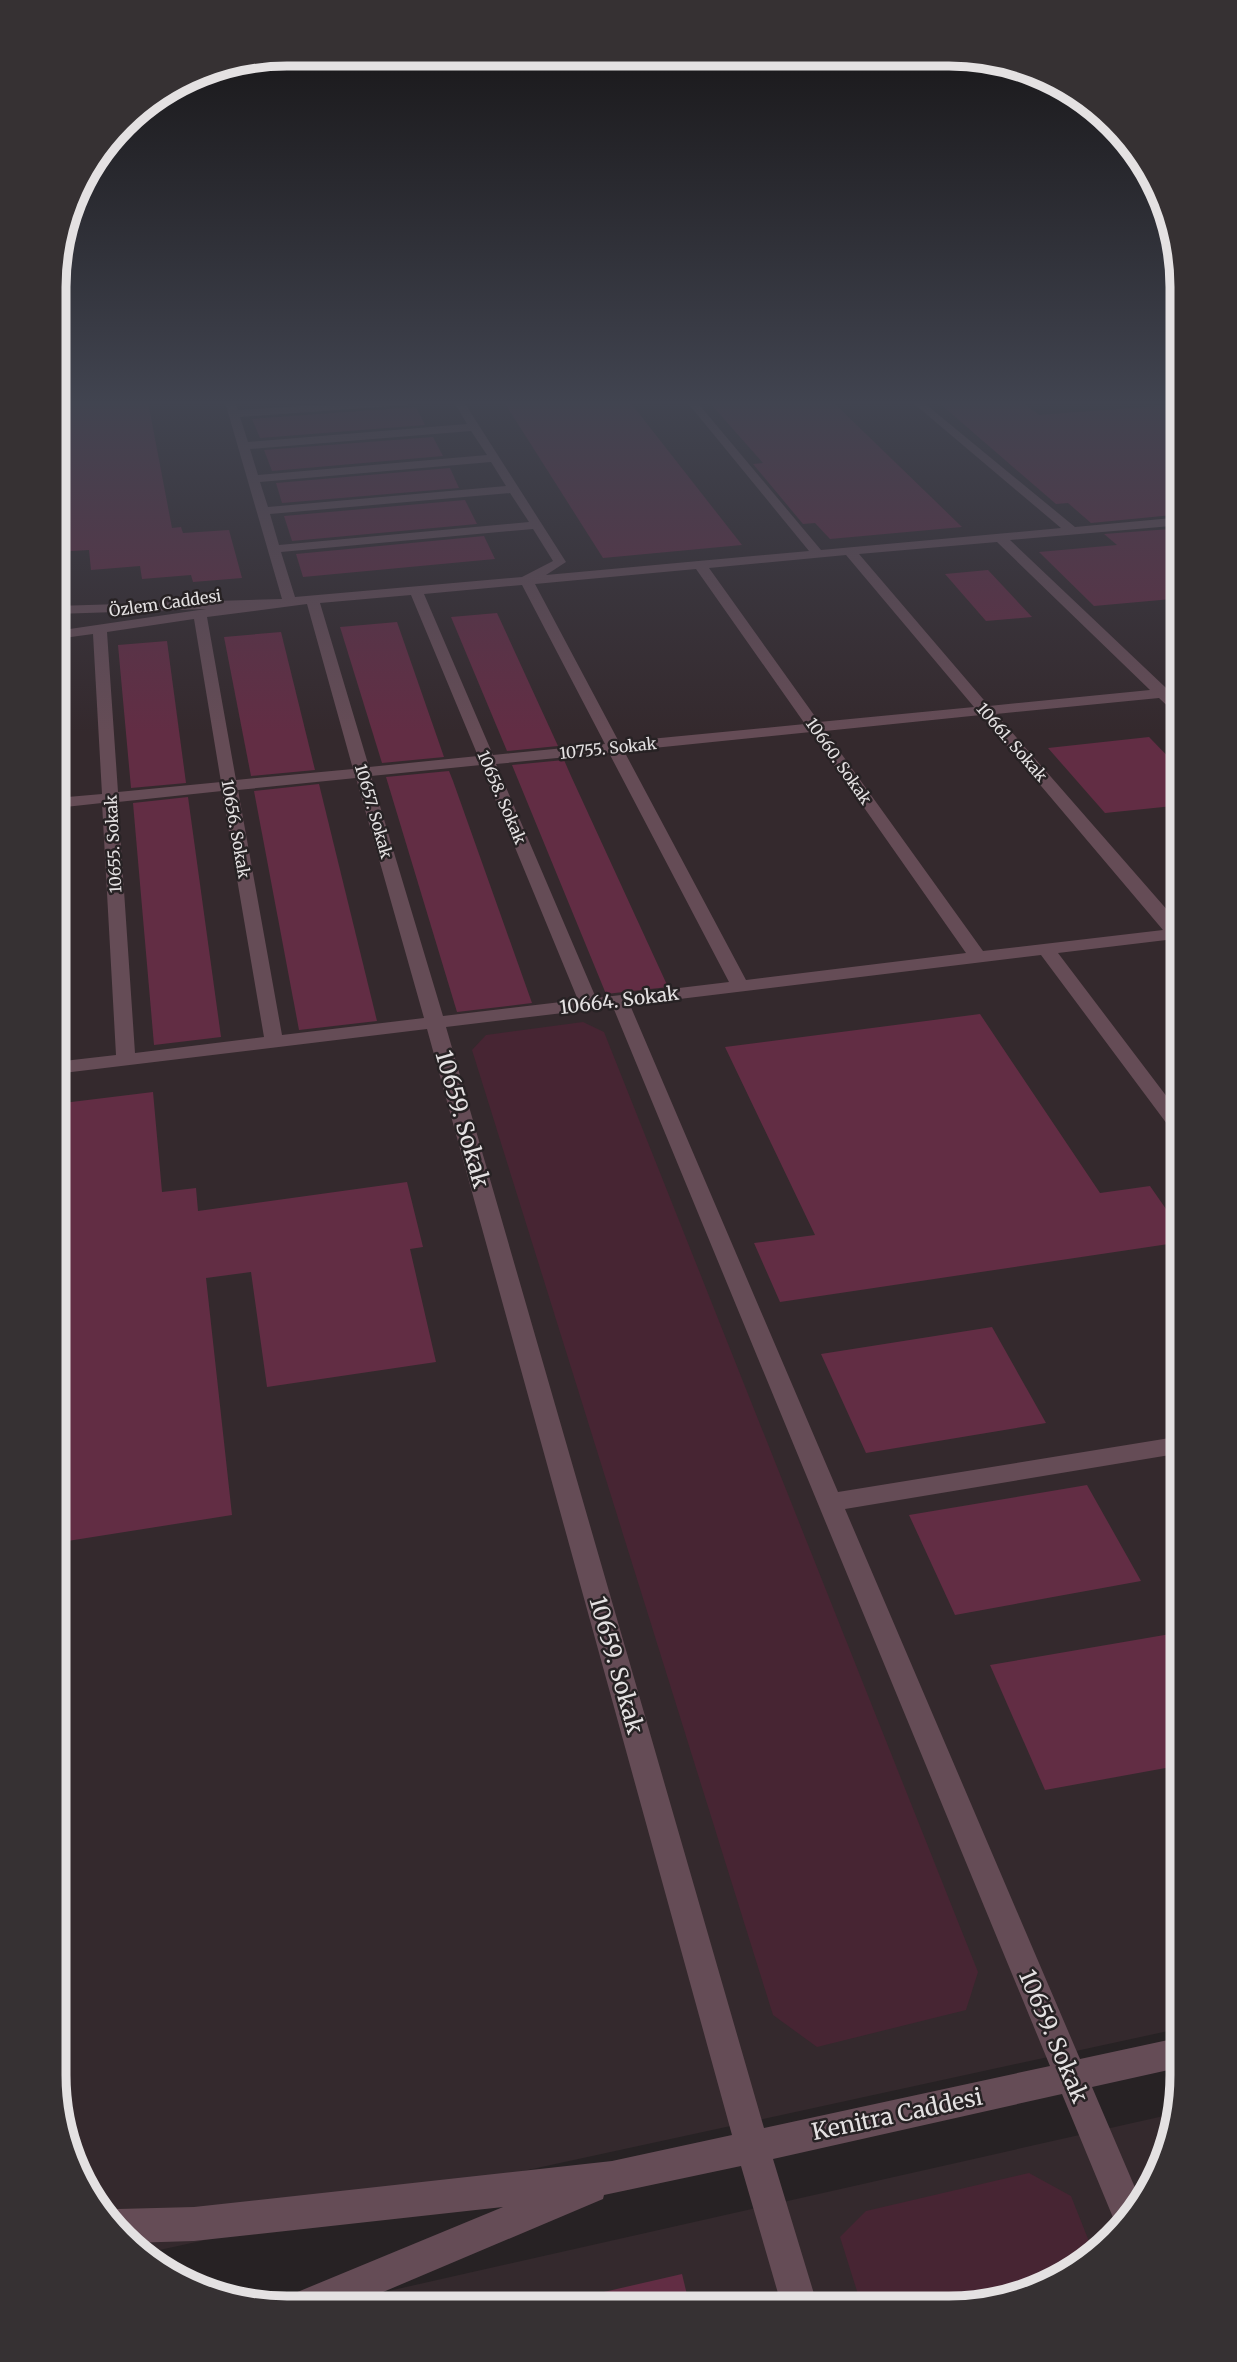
<svg xmlns="http://www.w3.org/2000/svg" width="1237" height="2362" font-family="Merriweather,serif">
<style>
.built{fill:#34292d}
.green{fill:#472533}
.building{fill:#622d44}
.lines{fill:none;stroke-linecap:round;stroke-linejoin:round}
.minor{fill:#654c56;fill-rule:evenodd}
.labels{text-anchor:middle;dominant-baseline:central;stroke-width:5;stroke-linejoin:round;paint-order:stroke}
.far-street-label{font-size:16px;fill:#e4e1e2;stroke:#272224}
.street-label{font-size:19px;fill:#e4e1e2;stroke:#272224}
.near-street-label{font-size:23px;fill:#e4e1e2;stroke:#272224}
.rim{fill:none;stroke:#e4e1e2;stroke-width:9}
</style>
<rect width="100%" height="100%" fill="#272224"/>
<g class="built">
<path d="M56,402H1183L1182,2028L141,2254L134,2250L66,2149L54,2075Z"/>
<path d="M1177,2113L1165,2164L1134,2217L1080,2268L1024,2296L950,2308L322,2306Z"/>
</g>
<g class="green">
<path d="M583,1022L604,1032L978,1972L966,2010L817,2047L773,2015L472,1050L486,1035Z"/>
<path d="M1029,2173L1071,2196L1094,2254C1032,2312 941,2308 862,2307L840,2237L866,2211Z"/>
</g>
<g class="building">
<path d="M56,402H148L172,528L181,527L183,533L229,530L242,578L193,582L191,575L142,579L140,566L91,570L89,550L56,552Z"/>
<path d="M504,402H630L742,545L603,558Z"/>
<path d="M709,402H833L962,527L830,539L815,523L803,524L753,464L763,463Z"/>
<path d="M938,402H1022L1039,415L1171,405L1183,413V514L1091,523L1068,503L1056,504Z"/>
<path d="M416,407L425,425L260,438L252,419Z"/>
<path d="M433,437L443,456L272,471L264,450Z"/>
<path d="M450,468L459,488L282,503L276,483Z"/>
<path d="M465,500L477,524L292,541L284,516Z"/>
<path d="M1183,528V598L1094,606L1039,552L1117,545L1104,534Z"/>
<path d="M484,536L495,559L303,577L296,554Z"/>
<path d="M988,570L1032,617L986,621L945,574Z"/>
<path d="M497,613L558,746L507,751L451,617Z"/>
<path d="M397,622L444,757L382,763L340,627Z"/>
<path d="M281,632L315,770L251,776L224,637Z"/>
<path d="M167,641L186,783L131,788L118,645Z"/>
<path d="M1149,737L1183,772V805L1105,813L1048,748Z"/>
<path d="M564,760L571,776L668,987L606,994L512,765Z"/>
<path d="M449,771L453,781L532,1003L457,1012L386,777Z"/>
<path d="M319,784L377,1021L299,1030L254,791Z"/>
<path d="M188,797L221,1037L154,1045L133,803Z"/>
<path d="M980,1014L1100,1193L1150,1186L1182,1232V1242L780,1302L754,1243L815,1235L725,1047Z"/>
<path d="M153,1092L162,1192L196,1188L198,1211L407,1182L423,1247L410,1249L436,1362L267,1387L251,1272L206,1278L232,1515L55,1543V1104Z"/>
<path d="M992,1327L1046,1423L866,1453L821,1354Z"/>
<path d="M1087,1485L1141,1581L955,1615L909,1515Z"/>
<path d="M1182,1632V1765L1045,1790L990,1665Z"/>
<path d="M682,2274L690,2307H583L582,2297Z"/>
</g>
<g class="lines">
<path class="minor" d="M225,402H235L238,410L367,402H412L407,405L240,417L248,442L467,424L454,402H464L566,562L546,575L809,551L687,402H697L821,550L1061,528L912,402H923L1075,527L1183,517V525L1010,540L1183,704V717L1178,716L1159,698L996,714L1183,928V938L1058,953L1183,1118L1182,1138L1176,1136L1041,955L630,1005L838,1492L1182,1436V1453L845,1509L1080,2059L1182,2037V2067L1092,2087L1142,2204L1134,2217L1119,2232L1062,2094L773,2159L818,2307H782L741,2166L604,2195L603,2199L350,2306H290L295,2293L503,2207L194,2241L129,2243L109,2213L118,2209L194,2207L612,2161L732,2135L427,1029L55,1074V1062L116,1055L102,803L56,808V798L102,794L93,634L56,639V631L206,609L56,614V606L282,599ZM471,431L487,455L258,475L250,449ZM491,462L506,486L268,507L260,482ZM510,493L529,522L279,545L270,514ZM533,529L553,561L522,577L295,597L281,552ZM997,542L1150,690L989,706L859,554ZM846,555L974,707L819,722L709,568ZM696,569L805,724L619,742L535,584ZM522,585L605,744L493,755L424,594ZM411,595L478,756L369,767L320,603ZM307,604L353,769L236,780L207,617ZM194,619L221,782L118,792L107,632ZM981,715L1163,930L983,951L825,731ZM811,732L966,953L746,980L624,751ZM609,753L729,982L596,998L496,764ZM481,765L578,1000L443,1016L371,776ZM356,778L424,1018L282,1035L238,790ZM222,791L264,1037L135,1053L118,802ZM613,1007L1050,2066L764,2128L446,1027Z"/>
</g>
<linearGradient id="sky" x2="0" y2="1"><stop stop-color="#151314"/><stop offset="0.55" stop-color="#414450"/><stop offset="1" stop-color="#414450" stop-opacity="0"/></linearGradient>
<rect width="1237" height="732" fill="url(#sky)"/>
<g class="labels">
<g class="far-street-label">
<text transform="translate(165 603) rotate(-8)">Özlem Caddesi</text>
<text transform="translate(1012 742) rotate(49)">10661. Sokak</text>
<text transform="translate(608 748) rotate(-6)">10755. Sokak</text>
<text transform="translate(839 761) rotate(55)">10660. Sokak</text>
<text transform="translate(502 797) rotate(67)">10658. Sokak</text>
<text transform="translate(374 811) rotate(74)">10657. Sokak</text>
<text transform="translate(236 829) rotate(80)">10656. Sokak</text>
<text transform="translate(113 844) rotate(-93)">10655. Sokak</text>
</g>
<g class="street-label">
<text transform="translate(619 1000) rotate(-7)">10664. Sokak</text>
</g>
<g class="near-street-label">
<text transform="translate(463 1119) rotate(74)">10659. Sokak</text>
<text transform="translate(617 1665) rotate(74)">10659. Sokak</text>
<text transform="translate(1054 2036) rotate(67)">10659. Sokak</text>
<text transform="translate(897 2114) rotate(-12)">Kenitra Caddesi</text>
</g>
</g>
<path d="M0 0H1237V2362H0ZM287 66H949A221 221 0 0 1 1170 287V2075A221 221 0 0 1 949 2296H287A221 221 0 0 1 66 2075V287A221 221 0 0 1 287 66Z" fill="#363133" fill-rule="evenodd"/>
<path class="rim" d="M287 66H949A221 221 0 0 1 1170 287V2075A221 221 0 0 1 949 2296H287A221 221 0 0 1 66 2075V287A221 221 0 0 1 287 66Z"/>
</svg>
